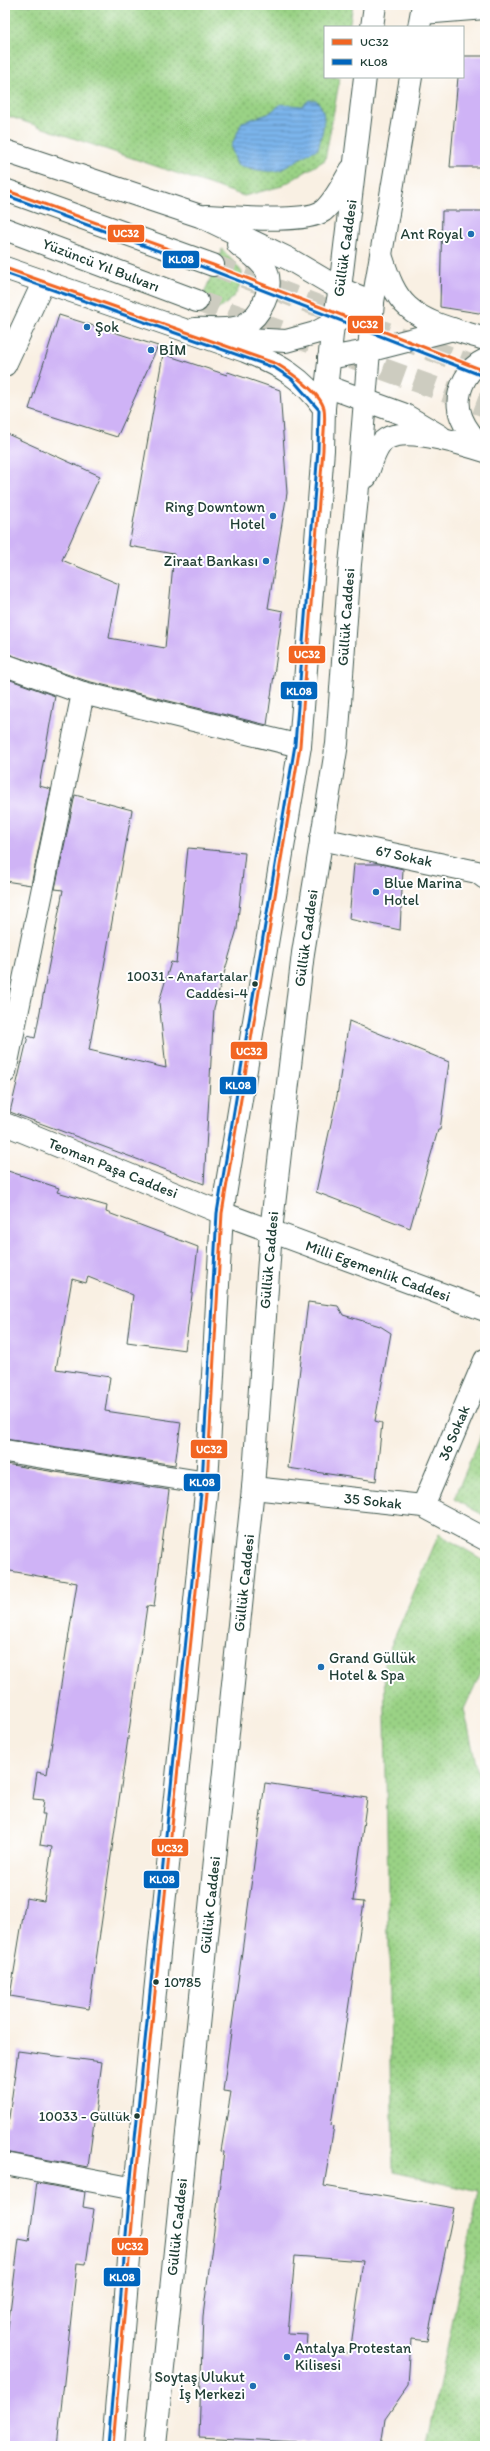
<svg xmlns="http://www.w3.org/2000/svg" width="490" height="2451" font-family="Itim,sans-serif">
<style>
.grass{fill:url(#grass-dots);stroke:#5c885c}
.water{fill:url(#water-rules);stroke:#4d7890}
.building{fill:#cfb3f6;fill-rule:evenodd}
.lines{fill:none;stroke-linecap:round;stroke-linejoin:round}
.primary-tunnel{stroke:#cdccc0;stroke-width:22;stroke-dasharray:22 11;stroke-linecap:butt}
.street-casing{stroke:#40584e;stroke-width:24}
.secondary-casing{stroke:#40584e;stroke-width:24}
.primary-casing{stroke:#40584e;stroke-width:24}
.street{stroke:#fff;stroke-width:22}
.secondary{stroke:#fff;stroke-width:22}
.primary{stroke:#fff;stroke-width:22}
.bus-1-casing{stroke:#fff;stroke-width:6}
.bus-2-casing{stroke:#fff;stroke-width:6}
.bus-1{stroke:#f26522;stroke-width:3}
.bus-2{stroke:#0065bd;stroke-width:3}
.poi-dot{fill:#1f6fb2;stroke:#fff;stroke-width:1.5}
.bus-dot{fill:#1f3d34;stroke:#fff;stroke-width:1.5}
.labels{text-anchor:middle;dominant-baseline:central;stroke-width:4;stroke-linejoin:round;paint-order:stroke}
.bus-label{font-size:14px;fill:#1f3d34;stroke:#fff;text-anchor:end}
.poi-label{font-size:15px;fill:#1f3d34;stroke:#fff;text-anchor:start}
.street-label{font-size:15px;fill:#1f3d34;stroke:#fff}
.line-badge{stroke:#fff;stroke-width:1.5}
.badge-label{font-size:11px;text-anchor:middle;font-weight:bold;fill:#fff}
</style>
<defs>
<pattern id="grass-dots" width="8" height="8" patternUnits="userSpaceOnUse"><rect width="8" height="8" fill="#9ad285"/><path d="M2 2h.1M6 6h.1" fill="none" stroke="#7dac6e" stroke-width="1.8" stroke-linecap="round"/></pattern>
<pattern id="water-rules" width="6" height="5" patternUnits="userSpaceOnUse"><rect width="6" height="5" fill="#7bb4eb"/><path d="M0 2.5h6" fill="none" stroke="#6494bf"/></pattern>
</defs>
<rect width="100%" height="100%" fill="#fff"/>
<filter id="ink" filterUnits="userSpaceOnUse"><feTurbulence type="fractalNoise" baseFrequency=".025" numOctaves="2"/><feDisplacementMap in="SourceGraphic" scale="8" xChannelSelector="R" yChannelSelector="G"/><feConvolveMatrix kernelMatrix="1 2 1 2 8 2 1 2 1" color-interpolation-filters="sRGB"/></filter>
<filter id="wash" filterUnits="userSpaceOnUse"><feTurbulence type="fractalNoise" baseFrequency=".012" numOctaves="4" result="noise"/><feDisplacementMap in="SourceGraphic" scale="16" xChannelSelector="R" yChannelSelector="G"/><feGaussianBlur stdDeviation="0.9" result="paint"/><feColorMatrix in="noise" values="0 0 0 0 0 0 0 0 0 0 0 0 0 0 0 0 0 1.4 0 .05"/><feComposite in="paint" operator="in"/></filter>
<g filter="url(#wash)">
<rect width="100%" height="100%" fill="#f9f0e3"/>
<g class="grass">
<path d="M5,5H353L349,27H325V77H340L325,160L282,186L244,196L5,115Z"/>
<path d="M222,249L242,272C242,292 231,301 214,312L198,309Z"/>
<path d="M485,1426V1516L454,1499Z"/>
<path d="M439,1534L485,1561V1664L464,1709L485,1805V2446L427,2445L479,2192L393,2172L384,1662Z"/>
</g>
<path class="water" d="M309,100H316C330,114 322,132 318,149C304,154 292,165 280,170C268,174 249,168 237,165L231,147L242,122L268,114L281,104L302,106Z"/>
<g id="blocks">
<g class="building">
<path d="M463,56H485V167H450L458,77H463Z"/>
<path d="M442,211H485V314L440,307Z"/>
<path d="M59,315L158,346L117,437L29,409Z"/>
<path d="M163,354L227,375L228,372L280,390L287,493L268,608L283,611L267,725L87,681L5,653V433L100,476L62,560L119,584L109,638L165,648L174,554L129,546Z"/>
<path d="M5,678L55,696L39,786L51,789L31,885L5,881Z"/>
<path d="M75,795L132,810L89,1050L166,1068L159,1002L171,962L176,963L188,848L245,853L237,929L214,1008L204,1184L10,1112L28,1036L35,1038L63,890L55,889Z"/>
<path d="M354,864H381L403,869L400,930L349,919Z"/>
<path d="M349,1021L449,1062L440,1130H438L410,1228L316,1192L337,1096Z"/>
<path d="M5,1170L59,1188L57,1192L107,1206L106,1212L198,1247L185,1350L127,1342L133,1295L88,1277L86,1283L72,1279L56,1369L110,1377L105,1411L181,1422L175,1465L5,1439Z"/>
<path d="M308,1302L338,1306L343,1315L380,1326L391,1333L375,1421L382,1423L376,1481L288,1468Z"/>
<path d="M5,1464L169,1490L154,1607L147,1606L89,2009L10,1996L26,1898L44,1901L52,1847L40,1845L45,1814H42L44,1800L33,1799L37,1772L47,1774L77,1583L5,1570Z"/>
<path d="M265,1783L367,1798L353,1901L364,1902L331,2125L334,2126L324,2186L454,2208L427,2341L411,2339L408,2386L385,2419L381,2446H332L318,2445V2443L199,2437L203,2316L224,2152L221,2151L231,2092L223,2091ZM295,2256L363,2261L350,2353L307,2350L308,2335L288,2334Z"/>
<path d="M18,2051L102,2062L88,2167L5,2152V2124L8,2125Z"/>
<path d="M37,2183L85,2192L83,2207L94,2209L86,2264L77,2263L57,2446H5V2352L19,2239L29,2241Z"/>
</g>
</g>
</g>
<g filter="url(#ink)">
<use href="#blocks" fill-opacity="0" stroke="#40584e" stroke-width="1"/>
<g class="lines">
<g class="primary-tunnel">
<path d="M213,265L485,371"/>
<path d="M197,301L485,406"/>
</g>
<defs>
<g id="street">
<path d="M5,365L44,281"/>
<path d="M5,665L83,693L300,746"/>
<path d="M321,839L477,872L485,878"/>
<path d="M5,1072L83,693"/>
<path d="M5,1451L207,1483"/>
<path d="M253,1488L423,1506L485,1539"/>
<path d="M423,1506L485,1360"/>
<path d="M5,2164L135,2189"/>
</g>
<g id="secondary">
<path d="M422,13L485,8"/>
<path d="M5,1124L222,1213L485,1310"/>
<path d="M113,2446L135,2189L207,1483L222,1213L300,746L323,450L324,408"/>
<path d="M155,2446L253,1488L271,1231L303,953L337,744L350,564L357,498"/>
</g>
<g id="primary">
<path d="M372,27L375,5"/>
<path d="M419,27L423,5"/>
<path d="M5,151L200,216L289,259L340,289L373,302"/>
<path d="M5,190L213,265"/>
<path d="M206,216C231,217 304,224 323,211C335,201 343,183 351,170"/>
<path d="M5,229L197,301"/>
<path d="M381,255C387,273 393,294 408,307C427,325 461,331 485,339"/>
<path d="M5,268L245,351C280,365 302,377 324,408"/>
<path d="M195,329C209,328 231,332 244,325C261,316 273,290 267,272C262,260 247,252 238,244"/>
<path d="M232,338L286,341L315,333L373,302"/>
<path d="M329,358L367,351L453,329"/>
<path d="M485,360C476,364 470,370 465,379C449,408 465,430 485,450"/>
<path d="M326,386L403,414L440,436"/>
<path d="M324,408L333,325L340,289L365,77"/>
<path d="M366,477C371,466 375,446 386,439C407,426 463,444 485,451"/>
<path d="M357,498L373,302L411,77"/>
</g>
</defs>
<use href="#street" class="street-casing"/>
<use href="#secondary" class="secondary-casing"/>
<use href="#primary" class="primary-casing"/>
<use href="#street" class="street"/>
<use href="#secondary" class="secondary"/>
<use href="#primary" class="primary"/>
<defs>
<g id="bus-1">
<path d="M5,190L213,265L485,371"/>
<path d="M5,268L277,364C290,372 321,393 324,409C326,421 323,437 323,450L300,746L222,1213L207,1483L135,2189L113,2446"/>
</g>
<g id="bus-2">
<path d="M5,195L211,270L483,376"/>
<path d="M5,273L275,368L292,379L319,410L318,450L295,745L217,1213L202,1483L130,2188L108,2446"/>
</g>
</defs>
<use href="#bus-1" class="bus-1-casing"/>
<use href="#bus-2" class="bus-2-casing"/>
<use href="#bus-1" class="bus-1"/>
<use href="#bus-2" class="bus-2"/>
</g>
</g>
<g class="poi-dot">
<circle cx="471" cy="234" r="4"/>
<circle cx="87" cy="327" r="4"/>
<circle cx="151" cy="350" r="4"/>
<circle cx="273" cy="516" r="4"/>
<circle cx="266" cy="561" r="4"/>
<circle cx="376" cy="892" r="4"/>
<circle cx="321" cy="1667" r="4"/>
<circle cx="287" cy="2357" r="4"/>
<circle cx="253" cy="2386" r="4"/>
</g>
<g class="bus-dot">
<circle cx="255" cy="984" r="3.5"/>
<circle cx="156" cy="1982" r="3.5"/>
<circle cx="137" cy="2116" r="3.5"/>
</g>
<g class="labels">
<g class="bus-label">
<text x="248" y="976">10031 - Anafartalar<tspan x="248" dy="17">Caddesi-4</tspan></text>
<text x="164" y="1982" text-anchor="start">10785</text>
<text x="130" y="2116">10033 - Güllük</text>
</g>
<g class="poi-label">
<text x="463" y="234" text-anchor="end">Ant Royal</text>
<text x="95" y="327">Şok</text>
<text x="159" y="350">BİM</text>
<text x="265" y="507" text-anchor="end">Ring Downtown<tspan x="265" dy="17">Hotel</tspan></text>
<text x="258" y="561" text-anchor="end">Ziraat Bankası</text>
<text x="384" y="883">Blue Marina<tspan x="384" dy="17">Hotel</tspan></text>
<text x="329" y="1658">Grand Güllük<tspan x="329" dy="17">Hotel &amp; Spa</tspan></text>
<text x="295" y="2348">Antalya Protestan<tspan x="295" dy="17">Kilisesi</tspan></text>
<text x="245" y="2377" text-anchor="end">Soytaş Ulukut<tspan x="245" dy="17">İş Merkezi</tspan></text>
</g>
<g class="street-label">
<text transform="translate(345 248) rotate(-82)">Güllük Caddesi</text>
<text transform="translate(101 265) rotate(21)">Yüzüncü Yıl Bulvarı</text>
<text transform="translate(346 617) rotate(-86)">Güllük Caddesi</text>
<text transform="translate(404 856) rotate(12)">67 Sokak</text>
<text transform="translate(306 938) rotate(-82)">Güllük Caddesi</text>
<text transform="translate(113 1168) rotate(22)">Teoman Paşa Caddesi</text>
<text transform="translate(269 1260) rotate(-85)">Güllük Caddesi</text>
<text transform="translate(378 1271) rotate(20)">Milli Egemenlik Caddesi</text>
<text transform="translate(454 1433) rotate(-67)">36 Sokak</text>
<text transform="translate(373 1501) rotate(6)">35 Sokak</text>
<text transform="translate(244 1583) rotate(-84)">Güllük Caddesi</text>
<text transform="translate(210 1905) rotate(-84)">Güllük Caddesi</text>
<text transform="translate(177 2227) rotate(-84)">Güllük Caddesi</text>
</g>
</g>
<g class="line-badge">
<rect x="107" y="224" width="38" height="19" rx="4" fill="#f26522"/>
<rect x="162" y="250" width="38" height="19" rx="4" fill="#0065bd"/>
<rect x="347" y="315" width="37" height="19" rx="4" fill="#f26522"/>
<rect x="288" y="645" width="38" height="19" rx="4" fill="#f26522"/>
<rect x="280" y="681" width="38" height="19" rx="4" fill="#0065bd"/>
<rect x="230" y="1041" width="38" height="19" rx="4" fill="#f26522"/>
<rect x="219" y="1076" width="38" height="19" rx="4" fill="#0065bd"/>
<rect x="190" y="1439" width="38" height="20" rx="4" fill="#f26522"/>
<rect x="183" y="1473" width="38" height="19" rx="4" fill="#0065bd"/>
<rect x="151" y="1838" width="38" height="19" rx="4" fill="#f26522"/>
<rect x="143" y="1870" width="37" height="19" rx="4" fill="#0065bd"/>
<rect x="111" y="2237" width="38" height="19" rx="4" fill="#f26522"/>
<rect x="103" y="2267" width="38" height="20" rx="4" fill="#0065bd"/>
</g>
<g class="badge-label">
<text x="126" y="237">UC32</text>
<text x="181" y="263">KL08</text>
<text x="365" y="328">UC32</text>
<text x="307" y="658">UC32</text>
<text x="299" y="695">KL08</text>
<text x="249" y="1055">UC32</text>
<text x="238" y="1089">KL08</text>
<text x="209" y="1453">UC32</text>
<text x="202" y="1486">KL08</text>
<text x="170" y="1852">UC32</text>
<text x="162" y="1883">KL08</text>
<text x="130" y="2250">UC32</text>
<text x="122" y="2281">KL08</text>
</g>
<rect width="490" height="2451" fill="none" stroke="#fff" stroke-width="20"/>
<rect x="324" y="26" width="140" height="52" fill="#ffffff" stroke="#a5b1ae"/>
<rect x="332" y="39" width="20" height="6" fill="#f26522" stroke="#a5b1ae"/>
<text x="360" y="46" font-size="12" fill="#1f3d34">UC32</text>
<rect x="332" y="59" width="20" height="6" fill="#0065bd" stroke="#a5b1ae"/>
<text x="360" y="66" font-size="12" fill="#1f3d34">KL08</text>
</svg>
